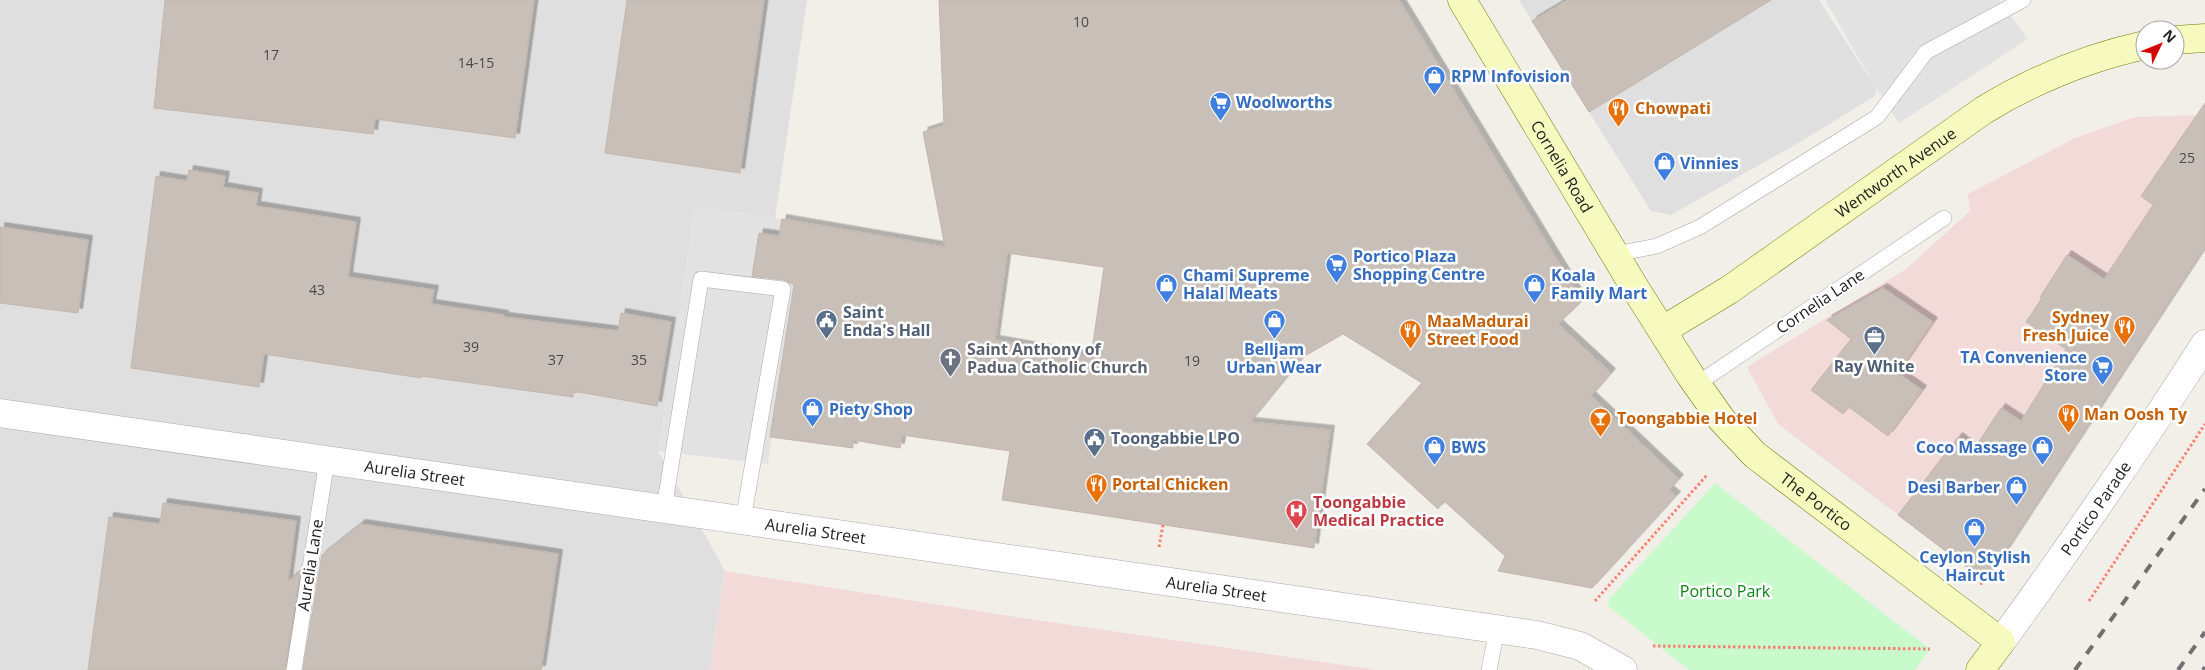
<svg xmlns="http://www.w3.org/2000/svg" width="2205" height="670" font-family="'Open Sans',sans-serif">
<style>
.residential{fill:#e0dfdf}
.commercial{fill:#f2dad9}
.park{fill:#c8facc}
.parking{fill:#e2e2e2}
.building{fill:#c7bfb8;stroke:#c4b6ab;fill-rule:evenodd;filter:url(#shadow)}
.lines{fill:none;stroke-linecap:round;stroke-linejoin:round}
.service-casing{stroke:#a9a9a9;stroke-width:16}
.minor-casing{stroke:#a9a9a9;stroke-width:29}
.secondary-casing{stroke:#707d05;stroke-width:29}
.path{stroke:#fa8072;stroke-width:3;stroke-dasharray:2.5 2.5;stroke-linecap:butt}
.service{stroke:#fff;stroke-width:15}
.minor{stroke:#fff;stroke-width:28}
.secondary{stroke:#f7fabf;stroke-width:28}
.rail{stroke:#707070;stroke-width:4;stroke-dasharray:10 10;stroke-linecap:butt}
.labels{text-anchor:middle;dominant-baseline:central;stroke-width:5;stroke-linejoin:round;paint-order:stroke}
.number-label{font-size:14px;fill:#4b4948}
.shop-label{font-size:16px;font-weight:bold;fill:#366cbe;stroke:#fff;text-anchor:start}
.food-label{font-size:16px;font-weight:bold;fill:#c56008;stroke:#fff;text-anchor:start}
.street-label{font-size:16px;fill:#222;stroke:#fff}
.service-label{font-size:16px;font-weight:bold;fill:#4e5e75;stroke:#fff;text-anchor:start}
.worship-label{font-size:16px;font-weight:bold;fill:#5b616d;stroke:#fff;text-anchor:start}
.health-label{font-size:16px;font-weight:bold;fill:#be3a42;stroke:#fff;text-anchor:start}
.park-label{font-size:16px;fill:#0c8416;stroke:#fff}
</style>
<defs>
<filter id="shadow"><feDropShadow dx="4.5" dy="-4.5" stdDeviation="0" flood-color="#0004"/></filter>
</defs>
<rect width="100%" height="100%" fill="#f2efe9"/>
<g class="residential">
<path d="M0,0H807L775,218L695,207L658,451L725,571L710,670H0Z"/>
<path d="M1519,0H1819L1876,88L1875,96L1800,142L1671,215L1651,211Z"/>
</g>
<g class="commercial">
<path d="M2205,115V247L1992,572L1976,574L1778,424L1747,367L1906,269L1970,211L1968,194L2075,138L2135,117Z"/>
<path d="M725,571L1016,617L1377,670H710Z"/>
</g>
<path class="park" d="M1715,483L1930,649L1915,670H1689L1608,606L1609,599Z"/>
<g class="parking">
<path d="M1825,0H1999L2028,39L1899,123L1876,88Z"/>
<path d="M695,207L782,219L774,266L794,282L768,464L658,451Z"/>
</g>
<g class="building">
<path d="M165,0H534L515,138L375,119L373,134L154,108Z"/>
<path d="M627,0H764L740,173L605,153Z"/>
<path d="M939,0H1399L1582,301L1558,324L1611,373L1591,396L1679,479L1669,490L1676,496L1592,588L1498,571L1505,556L1444,501L1438,509L1367,444L1422,383L1343,334L1303,357L1250,422L1330,430L1314,548L1002,500L1010,451L902,435L900,448L853,440V448L770,437L794,285L784,280L752,276L759,233L779,236L782,219L945,247L923,132L944,125ZM1007,253L1104,267L1091,357L995,340Z"/>
<path d="M1567,0H1771L1589,112L1532,21Z"/>
<path d="M2205,103V247L1992,572L1976,574L1898,515L1958,437L1974,449L2001,408L2021,421L2066,349L2026,322L2042,298L2040,297L2067,255L2104,279L2153,205L2141,196Z"/>
<path d="M189,170L225,176L223,187L258,193L256,206L356,222L348,277L434,290L431,304L504,315V317L618,331L621,313L671,322L657,406L573,391V397L421,376V378L264,354L259,387L131,368L156,176L187,181Z"/>
<path d="M0,227L88,240L78,313L0,303Z"/>
<path d="M1883,288L1933,322L1898,373L1922,390L1888,436L1849,407L1843,414L1811,390L1851,339L1827,320Z"/>
<path d="M163,503L296,521L288,581L300,572L285,670H88L109,517L160,524Z"/>
<path d="M361,524L558,554L541,670H303L322,555Z"/>
</g>
<g class="lines">
<defs>
<g id="service">
<path d="M1615,254L1657,246L1700,227L1877,117L1926,52L2023,0"/>
<path d="M1697,384L1944,218"/>
<path d="M664,509L701,279L783,289L743,520"/>
<path d="M294,670L327,460"/>
<path d="M1489,670L1497,629"/>
</g>
<g id="minor">
<path id="s1" d="M0,413L1537,635L1580,646L1623,670"/>
<path id="s2" d="M2001,642C2072,544 2140,446 2205,344"/>
</g>
<g id="secondary">
<path id="s3" d="M1462,0L1635,288L1690,375L1722,420L1755,455L2001,642L1980,670"/>
<path d="M2175,40L2205,38"/>
<path id="s4" d="M1663,330L1729,290L1984,110C2035,79 2086,58 2145,45"/>
</g>
</defs>
<use href="#service" class="service-casing"/>
<use href="#minor" class="minor-casing"/>
<use href="#secondary" class="secondary-casing"/>
<g class="path">
<path d="M1159,547L1163,525"/>
<path d="M1980,584L1994,577"/>
<path d="M1595,601L1707,475"/>
<path d="M2089,601L2205,424"/>
<path d="M1653,646L1930,649"/>
</g>
<use href="#service" class="service"/>
<use href="#minor" class="minor"/>
<use href="#secondary" class="secondary"/>
<g class="rail">
<path d="M2075,670L2205,489"/>
<path d="M2178,670L2205,632"/>
<path d="M2203,670L2205,667"/>
</g>
</g>
<defs>
<symbol id="shop-pin" viewBox="-11 -11 22 30"><path d="M0 17L-7.5 6A9.5 9.5 0 1 1 7.5 6Z" fill="#3f7fe0" stroke="#fff"/><path d="M-5-2.5h2.3a2.7 3.5 0 0 1 5.4 0H5L5.5 6h-11ZM-1.5-2.5h3a1.5 2.3 0 0 0-3 0Z" fill="#fff"/></symbol>
<symbol id="supermarket-pin" viewBox="-11 -11 22 30"><path d="M0 17L-7.5 6A9.5 9.5 0 1 1 7.5 6Z" fill="#3f7fe0" stroke="#fff"/><path d="M-6-5.5h2.5l.6 2H6L4.5 2H-2.5L-4.4-4H-6ZM-1.5 3.2a1.3 1.3 0 1 0 .1 0ZM3 3.2a1.3 1.3 0 1 0 .1 0Z" fill="#fff"/></symbol>
<symbol id="restaurant-pin" viewBox="-11 -11 22 30"><path d="M0 17L-7.5 6A9.5 9.5 0 1 1 7.5 6Z" fill="#e8710a" stroke="#fff"/><path d="M-5-6h1v4h1v-4h1v4h1v-4h1v5L-1.5 .5V6h-2V.5L-5-1ZM5-6V6H3V1.5H1.5Q1.5-4 5-6Z" fill="#fff"/></symbol>
<symbol id="civic-pin" viewBox="-11 -11 22 30"><path d="M0 17L-7.5 6A9.5 9.5 0 1 1 7.5 6Z" fill="#5c6f8a" stroke="#fff"/><path d="M-.6-6.5H3V-4.5H.6V-3L4-1V1h2V6H-6V1h2V-1L-.6-3ZM-1.2 2.5V6h2.4V2.5Z" fill="#fff"/></symbol>
<symbol id="office-pin" viewBox="-11 -11 22 30"><path d="M0 17L-7.5 6A9.5 9.5 0 1 1 7.5 6Z" fill="#5c6f8a" stroke="#fff"/><path d="M-6-3h4V-5.5h4V-3h4V5H-6ZM-1-4.5V-3h2v-1.5ZM-6 0V1H6V0Z" fill="#fff"/></symbol>
<symbol id="church-pin" viewBox="-11 -11 22 30"><path d="M0 17L-7.5 6A9.5 9.5 0 1 1 7.5 6Z" fill="#6b7280" stroke="#fff"/><path d="M-1.2-6h2.4v3.5h3.3v2.4h-3.3V6h-2.4V-.1h-3.3v-2.4h3.3Z" fill="#fff"/></symbol>
<symbol id="bar-pin" viewBox="-11 -11 22 30"><path d="M0 17L-7.5 6A9.5 9.5 0 1 1 7.5 6Z" fill="#e8710a" stroke="#fff"/><path d="M-6-5H6L.8 .8V4.5H3.5V6h-7V4.5H-.8V.8Z" fill="#fff"/></symbol>
<symbol id="hospital-pin" viewBox="-11 -11 22 30"><path d="M0 17L-7.5 6A9.5 9.5 0 1 1 7.5 6Z" fill="#e0444e" stroke="#fff"/><path d="M-5-5h3v3.5h4V-5h3V5h-3V1.5h-4V5h-3Z" fill="#fff"/></symbol>
</defs>
<g fill-rule="evenodd">
<use href="#shop-pin" x="1422" y="64" width="25" height="34"/>
<use href="#supermarket-pin" x="1208" y="90" width="25" height="34"/>
<use href="#restaurant-pin" x="1606" y="96" width="25" height="34"/>
<use href="#shop-pin" x="1652" y="150" width="25" height="34"/>
<use href="#supermarket-pin" x="1324" y="252" width="25" height="34"/>
<use href="#shop-pin" x="1154" y="272" width="25" height="34"/>
<use href="#shop-pin" x="1522" y="272" width="25" height="34"/>
<use href="#shop-pin" x="1262" y="308" width="25" height="34"/>
<use href="#civic-pin" x="814" y="308" width="25" height="34"/>
<use href="#restaurant-pin" x="2112" y="314" width="25" height="34"/>
<use href="#restaurant-pin" x="1398" y="318" width="25" height="34"/>
<use href="#office-pin" x="1862" y="324" width="25" height="34"/>
<use href="#church-pin" x="938" y="346" width="25" height="34"/>
<use href="#supermarket-pin" x="2090" y="354" width="25" height="34"/>
<use href="#shop-pin" x="800" y="396" width="25" height="34"/>
<use href="#restaurant-pin" x="2056" y="402" width="25" height="34"/>
<use href="#bar-pin" x="1588" y="406" width="25" height="34"/>
<use href="#civic-pin" x="1082" y="426" width="25" height="34"/>
<use href="#shop-pin" x="1422" y="434" width="25" height="34"/>
<use href="#shop-pin" x="2030" y="434" width="25" height="34"/>
<use href="#restaurant-pin" x="1084" y="472" width="25" height="34"/>
<use href="#shop-pin" x="2004" y="474" width="25" height="34"/>
<use href="#hospital-pin" x="1284" y="498" width="25" height="34"/>
<use href="#shop-pin" x="1962" y="516" width="25" height="34"/>
</g>
<g class="labels">
<g class="number-label">
<text x="1081" y="21">10</text>
<text x="271" y="54">17</text>
<text x="476" y="62">14-15</text>
<text x="2187" y="157">25</text>
<text x="317" y="289">43</text>
<text x="471" y="346">39</text>
<text x="556" y="359">37</text>
<text x="639" y="359">35</text>
<text x="1192" y="360">19</text>
</g>
<g class="shop-label">
<text x="1451" y="76">RPM Infovision</text>
<text x="1236" y="102">Woolworths</text>
<text x="1680" y="163">Vinnies</text>
<text x="1353" y="256">Portico Plaza<tspan x="1353" dy="18">Shopping Centre</tspan></text>
<text x="1183" y="275">Chami Supreme<tspan x="1183" dy="18">Halal Meats</tspan></text>
<text x="1551" y="275">Koala<tspan x="1551" dy="18">Family Mart</tspan></text>
<text x="1274" y="349" text-anchor="middle">Belljam<tspan x="1274" dy="18">Urban Wear</tspan></text>
<text x="2087" y="357" text-anchor="end">TA Convenience<tspan x="2087" dy="18">Store</tspan></text>
<text x="829" y="409">Piety Shop</text>
<text x="1451" y="447">BWS</text>
<text x="2027" y="447" text-anchor="end">Coco Massage</text>
<text x="2000" y="487" text-anchor="end">Desi Barber</text>
<text x="1975" y="557" text-anchor="middle">Ceylon Stylish<tspan x="1975" dy="18">Haircut</tspan></text>
</g>
<g class="food-label">
<text x="1635" y="108">Chowpati</text>
<text x="2109" y="317" text-anchor="end">Sydney<tspan x="2109" dy="18">Fresh Juice</tspan></text>
<text x="1427" y="321">MaaMadurai<tspan x="1427" dy="18">Street Food</tspan></text>
<text x="2084" y="414">Man Oosh Ty</text>
<text x="1617" y="418">Toongabbie Hotel</text>
<text x="1112" y="484">Portal Chicken</text>
</g>
<g class="street-label">
<text stroke="none"><textPath href="#s3" startOffset="194">Cornelia Road</textPath></text>
<text stroke="none"><textPath href="#s4" startOffset="281">Wentworth Avenue</textPath></text>
<text transform="translate(1820 301) rotate(-34)">Cornelia Lane</text>
<text stroke="none"><textPath href="#s1" startOffset="419">Aurelia Street</textPath></text>
<text stroke="none"><textPath href="#s3" startOffset="619">The Portico</textPath></text>
<text stroke="none"><textPath href="#s2" startOffset="164">Portico Parade</textPath></text>
<text stroke="none"><textPath href="#s1" startOffset="824">Aurelia Street</textPath></text>
<text transform="translate(310 565) rotate(-81)">Aurelia Lane</text>
<text stroke="none"><textPath href="#s1" startOffset="1229">Aurelia Street</textPath></text>
</g>
<g class="service-label">
<text x="843" y="312">Saint<tspan x="843" dy="18">Enda's Hall</tspan></text>
<text x="1874" y="366" text-anchor="middle">Ray White</text>
<text x="1111" y="438">Toongabbie LPO</text>
</g>
<g class="worship-label">
<text x="967" y="349">Saint Anthony of<tspan x="967" dy="18">Padua Catholic Church</tspan></text>
</g>
<g class="health-label">
<text x="1313" y="502">Toongabbie<tspan x="1313" dy="18">Medical Practice</tspan></text>
</g>
<g class="park-label">
<text x="1725" y="591">Portico Park</text>
</g>
</g>
<g transform="translate(2160 45) rotate(47)"><circle r="24" fill="#ffffff" stroke="#a7a7a7"/>
<path d="M0-4L9 19L0 12L-9 19Z" fill="#d40000"/>
<text y="-8" font-size="14" font-weight="bold" text-anchor="middle" fill="#222222">N</text>
</g>
</svg>
